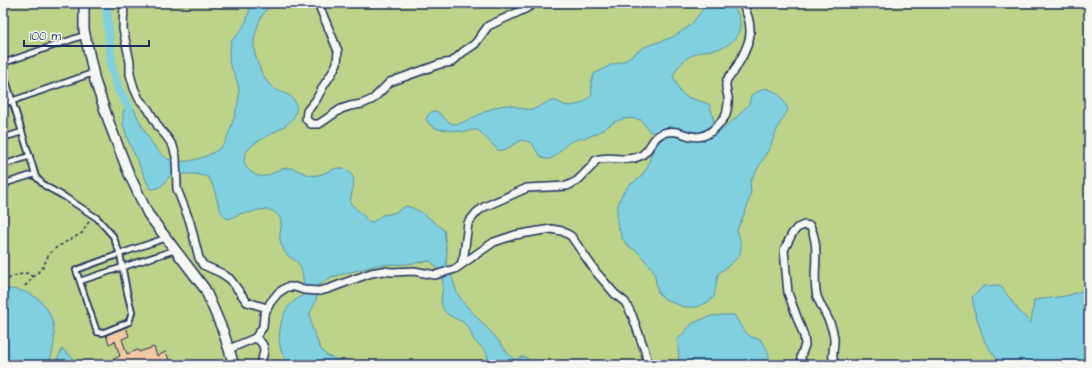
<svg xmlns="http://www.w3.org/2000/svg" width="1092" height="368" font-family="'Architects Daughter',sans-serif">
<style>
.green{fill:#bcd389;stroke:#6c8174}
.water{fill:#81d0df;stroke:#5890ab}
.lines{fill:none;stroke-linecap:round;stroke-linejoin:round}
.canal{stroke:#81d0df;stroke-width:9}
.building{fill:#f4c8a3;stroke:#1b2f5e}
.service-casing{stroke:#1b2f5e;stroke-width:8}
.pedestrian-casing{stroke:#1b2f5e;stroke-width:10}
.minor-casing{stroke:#1b2f5e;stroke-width:12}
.path{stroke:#1b2f5e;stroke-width:1.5;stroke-dasharray:3 3;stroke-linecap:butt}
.service{stroke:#f6f6f2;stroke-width:4.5}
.pedestrian{stroke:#f6f6f2;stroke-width:7}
.minor{stroke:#f6f6f2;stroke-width:9}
</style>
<rect width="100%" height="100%" fill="#f5e8da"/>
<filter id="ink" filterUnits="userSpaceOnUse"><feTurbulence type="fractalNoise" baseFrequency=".025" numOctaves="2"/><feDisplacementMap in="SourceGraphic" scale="8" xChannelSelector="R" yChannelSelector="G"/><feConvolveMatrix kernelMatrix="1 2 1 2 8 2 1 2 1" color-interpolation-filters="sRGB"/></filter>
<g filter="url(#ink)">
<rect class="green" x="3" y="3" width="1086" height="362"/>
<g class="water">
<path d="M251,3H270C269,8 265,11 262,16C259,21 254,36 254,42C253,56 262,79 273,88C281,94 294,93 296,105C302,134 232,137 246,167C247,168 249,170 250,171C265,185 275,167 289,168C299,168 307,178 318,175C325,174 331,169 338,168C342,168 345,169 349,172C358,179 351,193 350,203L363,215L368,221L373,222L382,215L390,214L396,212L406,206C421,209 432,221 444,230L447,253L446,263L451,274L457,293L464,303L497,339L510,356L515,360L521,357H526L533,365H488C488,347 483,351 474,340C471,335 470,328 465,324C459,318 447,318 443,308C439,299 443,293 443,284C444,275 436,266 430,261L407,264L378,265L331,277L315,287H304C303,279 303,267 296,261C292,258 287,256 284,251C283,247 279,241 280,236C280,231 282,226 281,221C277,207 259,208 250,213C240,211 235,218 227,219C215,209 218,190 208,177L196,174H172C164,182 163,189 150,189L128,140L123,125V111L129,107L134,109C141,124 153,151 168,159C183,166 211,157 222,146C228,141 238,106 239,97C240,90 237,80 234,73C234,71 231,68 230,65C228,58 230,48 231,41C244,30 248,19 251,3Z"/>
<path d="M718,3C726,3 731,4 736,11C747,27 735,45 718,49C711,51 704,50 697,53C686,57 677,66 673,76L680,92L687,97L706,103L710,105L714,122C710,128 702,135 693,134C685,132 682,128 672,128C664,128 658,133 650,132L641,120C616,114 613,126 593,135C585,139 575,138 567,144C560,149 555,161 545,159C539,157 535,148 532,143L522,140L504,150H498L478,130H472L465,132L438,129L430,125L426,119C436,99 443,123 454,124C466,125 488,106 506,105C515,105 524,111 533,109C541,107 547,100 556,101C559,102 562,104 564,105C575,108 585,102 592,95L591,82L594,74L611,65L624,61L644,47L673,37L691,25L703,9L710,5Z"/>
<path d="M765,88C778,91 783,98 788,110L778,127L770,147L750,182L751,192L747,207L737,231C748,257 734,260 718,274L714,297L708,302L697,307H684L666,300L658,293L654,271L638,252L628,246L622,238L617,222V208L621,196L629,185L640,178L647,168L651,155L662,136L669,135L692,141L706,139L718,133L737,117L749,104L751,95Z"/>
<path d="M1089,276V365H1001L985,342L975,313L972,297L984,286L1000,285L1019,311L1031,323L1034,300L1066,296L1082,291Z"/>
<path d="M3,289C46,287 63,323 50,360L56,362L62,349L73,358L77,365H3Z"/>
<path d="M308,292L318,293L315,303L310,313L311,325L320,348L326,355L349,365H290C288,362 284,358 283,355C276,343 280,318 288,307C293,301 301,296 308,292Z"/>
<path d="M724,315H734L744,331L751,337L760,339L767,349L771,365H678C680,356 678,350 677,340L693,323L711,316Z"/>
</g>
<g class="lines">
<path class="canal" d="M106,3L112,69L119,91L129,107"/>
</g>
<path class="building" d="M126,327L129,336L122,339L127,354L138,350L139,352L154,347L157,356L166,352L171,365H114L112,360L120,356L115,341L109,344L106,335Z"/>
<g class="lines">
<defs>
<g id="service">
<path d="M3,63L85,35"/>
<path d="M3,71L36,177L45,186L65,197L97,218L113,236L120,254L127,292L132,312L129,322L102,333L97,332L76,270L120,254L122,253L166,238"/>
<path d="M3,104L93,73"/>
<path d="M3,135L9,136L22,132"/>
<path d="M3,165L30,156"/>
<path d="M3,175L6,183"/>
<path d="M3,190L5,188L6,183L35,174"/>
<path d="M80,281L175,250"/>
</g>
<g id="pedestrian">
<path d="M124,3L123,29L130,62V74L134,88L139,99L148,109L159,128L166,136L173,146L176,157L177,189L190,222L199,258L203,265L221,273L230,279L247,302L267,308"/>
<path d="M318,3L338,51L337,63L332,73L324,85L316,100L307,111L306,119L311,124H319L341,109L350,106L362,104L373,99L390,82L440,64L452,62L463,52L475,44L488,26L525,9L535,3"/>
<path d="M461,264L464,255L468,223L477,212L484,207L527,188L567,186L577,181L592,166L596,160C611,155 627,163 640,156C651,151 651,137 663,133C684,126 695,149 716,127C719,124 724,119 726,115C727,110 729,102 728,97C727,91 724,86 727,80C728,77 731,75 733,73C748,47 758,32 742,3"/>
<path d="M255,338L263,327L264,315L270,303L278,293L287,287H295L304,290L319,291L328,289L371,273L383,271L392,272L414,271L435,275L455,269L494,242L515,235L551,229L562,231L571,236L596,272L615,294L625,302L632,315L645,351L648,365"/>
<path d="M229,349L255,338C268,344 264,354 260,365"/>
<path d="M802,365L801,356L805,345L804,336L788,293L784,250L792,234L797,228L804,225L810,226C822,249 811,274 817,296C822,311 832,320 834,338C835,347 830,357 835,365"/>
</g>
<path id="minor" d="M84,3V30L95,81L111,128L129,174L148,214L205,289L223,331L234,365"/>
</defs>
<use href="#service" class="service-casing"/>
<use href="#pedestrian" class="pedestrian-casing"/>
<use href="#minor" class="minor-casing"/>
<g class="path">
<path d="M3,278L7,280L13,276L27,273L33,277"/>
<path d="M25,286L43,267L49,254L57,247L82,233L90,220"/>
</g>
<use href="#service" class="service"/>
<use href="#pedestrian" class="pedestrian"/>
<use href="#minor" class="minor"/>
</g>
</g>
<rect width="1092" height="368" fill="none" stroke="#f6f6f2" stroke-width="16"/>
<rect x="8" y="8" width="1076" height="352" fill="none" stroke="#1b2f5e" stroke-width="1.5" filter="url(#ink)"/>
<path d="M24 40v6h125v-6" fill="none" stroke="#1b2f5e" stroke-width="2"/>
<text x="30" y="40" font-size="12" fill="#1b2f5e" stroke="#f6f6f2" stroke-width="3" paint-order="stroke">100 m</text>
</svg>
